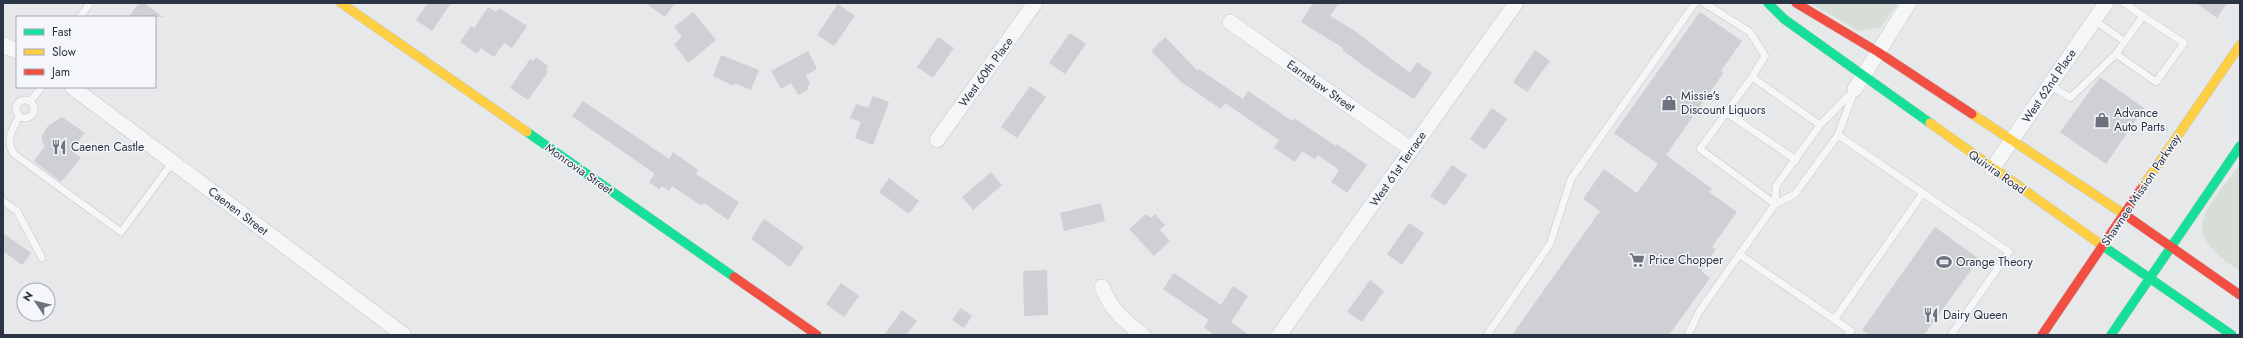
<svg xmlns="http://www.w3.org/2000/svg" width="2243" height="338" font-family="Jost,sans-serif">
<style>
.green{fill:#d6ded6}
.building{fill:#ced0d3}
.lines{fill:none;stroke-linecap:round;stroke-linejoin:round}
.lane-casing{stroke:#c4c6c8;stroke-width:8}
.street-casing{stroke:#c4c6c8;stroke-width:16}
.fast-casing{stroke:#c4c6c8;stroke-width:10}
.slow-casing{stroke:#c4c6c8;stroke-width:10}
.jam-casing{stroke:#c4c6c8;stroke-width:10}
.lane{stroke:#f5f6f7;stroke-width:7}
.street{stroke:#f5f6f7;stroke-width:15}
.fast{stroke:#16e098;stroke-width:9}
.slow{stroke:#ffcf43;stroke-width:9}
.jam{stroke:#f24e42;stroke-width:9}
.labels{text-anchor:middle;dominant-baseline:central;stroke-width:3;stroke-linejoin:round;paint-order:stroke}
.street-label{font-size:12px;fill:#2b3445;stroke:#f4f6f9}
.poi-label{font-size:12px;fill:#2b3445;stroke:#f4f6f9;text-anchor:start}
</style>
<rect width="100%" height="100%" fill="#e6e8ea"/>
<g class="green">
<path d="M1810,3H1898L1881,27L1859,31Z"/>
<path d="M2240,164V271C2176,230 2206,212 2240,164Z"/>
</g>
<g class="building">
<path d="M139,3H144L163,17H129Z"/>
<path d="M428,3H451L432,31L416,20Z"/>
<path d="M645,3H675L665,17Z"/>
<path d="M1313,3H1339L1330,16L1355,31L1410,73L1417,62L1432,73L1414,99L1372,72L1342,50L1343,48L1301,22Z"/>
<path d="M2196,3H2227L2217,18Z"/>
<path d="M838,4L855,16L834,46L817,35Z"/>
<path d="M488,7L496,12L499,8L527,26L512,48L504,43L494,57L481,48L477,54L460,42L471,26L474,28Z"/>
<path d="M693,12L716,40L688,63L674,44L682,37L674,27Z"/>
<path d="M1700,12L1742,41L1721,71L1724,72L1666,155L1712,189L1709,192L1737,212L1712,247L1716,249L1701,271L1710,278L1669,335H1512L1600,211L1583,199L1604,169L1637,193L1658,164L1614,133Z"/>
<path d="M1070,33L1086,44L1065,74L1049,63Z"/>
<path d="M938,37L954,48L933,78L917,67Z"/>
<path d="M1165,37L1198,71L1199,69L1243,99L1248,91L1292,121L1294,118L1336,146L1337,144L1367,165L1347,193L1331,182L1339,170L1318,155L1315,159L1302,151L1295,162L1274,148L1279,140L1225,103L1221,109L1181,82L1151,51Z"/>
<path d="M1535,50L1550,61L1527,92L1513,82Z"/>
<path d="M808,51L817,69L806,75L810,84L807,86L809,89L798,95L791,83L781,89L771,71Z"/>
<path d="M721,55L759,70L751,90L735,83L734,86L713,76Z"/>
<path d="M536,57L548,66L546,70L548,72L528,100L510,88L530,59L533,61Z"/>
<path d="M2100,77L2144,108L2106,164L2060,132Z"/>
<path d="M1030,86L1046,97L1017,138L1001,127Z"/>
<path d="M873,96L889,102L873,145L855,138L861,122L850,118L856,104L868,108Z"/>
<path d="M583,101L669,159L673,152L698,170L696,174L739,202L728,220L704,203L702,206L672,186L669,191L662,186L659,189L649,182L655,174L572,116Z"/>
<path d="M1492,108L1507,119L1485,150L1470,139Z"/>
<path d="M62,117L85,133L71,150L81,158L61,182L34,161L45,146L42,141V136L48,126Z"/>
<path d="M1452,165L1467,175L1445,206L1430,196Z"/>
<path d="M991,172L1002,185L973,210L962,197Z"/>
<path d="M889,178L919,201L909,214L879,192Z"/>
<path d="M1101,203L1105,221L1064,231L1060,213Z"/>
<path d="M1146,214L1151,218L1155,214L1165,225L1160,230L1170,241L1154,256L1129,229Z"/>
<path d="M764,219L804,247L790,267L751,239Z"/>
<path d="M1409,223L1424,233L1402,265L1387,254Z"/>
<path d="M1935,227L1979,259L1924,335H1868L1862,330Z"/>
<path d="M3,233L31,253L22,265L3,251Z"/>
<path d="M1047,270L1048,315L1024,316L1023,271Z"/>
<path d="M1174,273L1221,305L1233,286L1248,296L1231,322L1249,335H1214L1204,327L1209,320L1163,289Z"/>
<path d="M1370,280L1384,291L1362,322L1347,312Z"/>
<path d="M841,283L859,296L844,317L826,304Z"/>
<path d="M961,308L972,316L964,328L952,320Z"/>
<path d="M902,310L917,321L906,335H884Z"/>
</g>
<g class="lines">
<defs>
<g id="lane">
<path d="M1704,3L1750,32L1765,56L1752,77L1820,125"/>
<path d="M2124,3L2143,16"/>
<path d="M80,17L90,3"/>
<path d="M2094,20L2124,41"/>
<path d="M1752,77L1700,149L1775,204"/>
<path d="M2050,85L2070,98L2116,54L2143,16L2184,43L2156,82L2116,54"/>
<circle cx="25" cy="109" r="9"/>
<path d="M31,100L42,87"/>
<path d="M1727,113L1796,160"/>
<path d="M19,117C12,130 5,140 14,154L121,232L172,163"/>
<path d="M1838,135L2009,252L1951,335"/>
<path d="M3,201L17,211L42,258"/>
<path d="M1775,204L1776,186L1820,125L1853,91"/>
<path d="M1739,254L1851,331L1848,335"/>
<path d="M1834,320L1923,193"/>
<path d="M1487,335L1550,244L1571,179L1695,3"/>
<path d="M1688,335L1699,312L1775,204L1795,194L1838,135L1855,89"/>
</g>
<g id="street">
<path d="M1230,22L1411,149"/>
<path d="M3,45L17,51"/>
<path d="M72,87L404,335"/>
<path d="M1855,89L1909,3"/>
<path d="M937,140L1035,3"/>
<path d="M1992,169L2106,3"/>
<path d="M1102,287C1112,311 1123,320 1143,335"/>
<path d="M1279,335L1516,3"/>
</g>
<g id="fast">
<path d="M1768,3L1784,19L1930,123"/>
<path d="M527,132L734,277"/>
<path d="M2103,246L2232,335"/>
<path d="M2111,335L2240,146"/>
</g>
<g id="slow">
<path d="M341,3L527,132"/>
<path d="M1972,114L2124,214"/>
<path d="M1930,123L2103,246"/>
<path d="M2141,189L2240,45"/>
</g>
<g id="jam">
<path d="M1796,3L1878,52L1972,114"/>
<path d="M2124,214L2240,295"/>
<path d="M734,277L817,335"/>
<path d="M2042,335L2141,189"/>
</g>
</defs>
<use href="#lane" class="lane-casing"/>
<use href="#street" class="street-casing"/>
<use href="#fast" class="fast-casing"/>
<use href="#slow" class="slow-casing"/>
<use href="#jam" class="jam-casing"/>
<use href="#lane" class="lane"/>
<use href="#street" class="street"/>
<use href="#fast" class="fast"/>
<use href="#slow" class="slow"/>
<use href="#jam" class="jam"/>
</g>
<defs>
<symbol id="shop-bare" viewBox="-9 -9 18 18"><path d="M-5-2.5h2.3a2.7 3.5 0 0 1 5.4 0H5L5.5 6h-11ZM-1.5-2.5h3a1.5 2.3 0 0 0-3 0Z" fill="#6c737f" stroke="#f4f6f9" stroke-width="2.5" paint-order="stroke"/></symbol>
<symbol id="restaurant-bare" viewBox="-9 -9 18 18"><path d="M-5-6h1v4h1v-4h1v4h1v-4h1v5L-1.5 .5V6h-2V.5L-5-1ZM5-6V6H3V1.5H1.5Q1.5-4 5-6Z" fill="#6c737f" stroke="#f4f6f9" stroke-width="2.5" paint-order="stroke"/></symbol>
<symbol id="supermarket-bare" viewBox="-9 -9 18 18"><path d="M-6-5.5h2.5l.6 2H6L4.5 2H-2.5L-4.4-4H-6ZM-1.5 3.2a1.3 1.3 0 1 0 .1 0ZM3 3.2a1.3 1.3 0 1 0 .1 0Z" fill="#6c737f" stroke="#f4f6f9" stroke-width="2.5" paint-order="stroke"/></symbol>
<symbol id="stadium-bare" viewBox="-9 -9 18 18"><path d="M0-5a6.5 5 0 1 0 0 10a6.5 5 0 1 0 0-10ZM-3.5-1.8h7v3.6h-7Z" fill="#6c737f" stroke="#f4f6f9" stroke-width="2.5" paint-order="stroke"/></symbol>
</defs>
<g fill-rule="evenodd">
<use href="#shop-bare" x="1658" y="92" width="22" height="22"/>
<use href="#shop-bare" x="2091" y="109" width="22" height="22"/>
<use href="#restaurant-bare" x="48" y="136" width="22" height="22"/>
<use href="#supermarket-bare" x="1626" y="249" width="22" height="22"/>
<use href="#stadium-bare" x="1933" y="251" width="22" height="22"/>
<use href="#restaurant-bare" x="1920" y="304" width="22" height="22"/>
</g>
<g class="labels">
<g class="street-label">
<text transform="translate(986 72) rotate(-54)">West 60th Place</text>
<text transform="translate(1321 86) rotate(35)">Earnshaw Street</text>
<text transform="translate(2049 86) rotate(-56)">West 62nd Place</text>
<text transform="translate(579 169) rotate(35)">Monrovia Street</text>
<text transform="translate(1398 169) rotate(-55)">West 61st Terrace</text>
<text transform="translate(1997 172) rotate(35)">Quivira Road</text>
<text transform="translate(2141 190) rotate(-56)">Shawnee Mission Parkway</text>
<text transform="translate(238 211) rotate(37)">Caenen Street</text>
</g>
<g class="poi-label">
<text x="1681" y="96">Missie's<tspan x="1681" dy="14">Discount Liquors</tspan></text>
<text x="2114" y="113">Advance<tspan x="2114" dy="14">Auto Parts</tspan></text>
<text x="71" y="147">Caenen Castle</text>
<text x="1649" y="260">Price Chopper</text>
<text x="1956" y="262">Orange Theory</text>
<text x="1943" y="315">Dairy Queen</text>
</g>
</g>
<rect width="2243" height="338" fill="none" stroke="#2b3445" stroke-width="8"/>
<rect x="16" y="16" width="140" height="72" fill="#f4f6f9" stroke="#a4a8b1"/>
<rect x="24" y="29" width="20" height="6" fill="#16e098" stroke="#a4a8b1"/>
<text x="52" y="36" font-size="12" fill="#2b3445">Fast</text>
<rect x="24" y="49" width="20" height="6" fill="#ffcf43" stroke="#a4a8b1"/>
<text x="52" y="56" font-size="12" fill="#2b3445">Slow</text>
<rect x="24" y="69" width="20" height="6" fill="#f24e42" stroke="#a4a8b1"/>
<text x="52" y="76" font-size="12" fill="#2b3445">Jam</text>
<g transform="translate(36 302) rotate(305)"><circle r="19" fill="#f4f6f9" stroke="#a4a8b1"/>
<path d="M0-3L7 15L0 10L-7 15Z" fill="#6c737f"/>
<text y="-6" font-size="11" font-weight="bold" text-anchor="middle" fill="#2b3445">N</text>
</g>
</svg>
